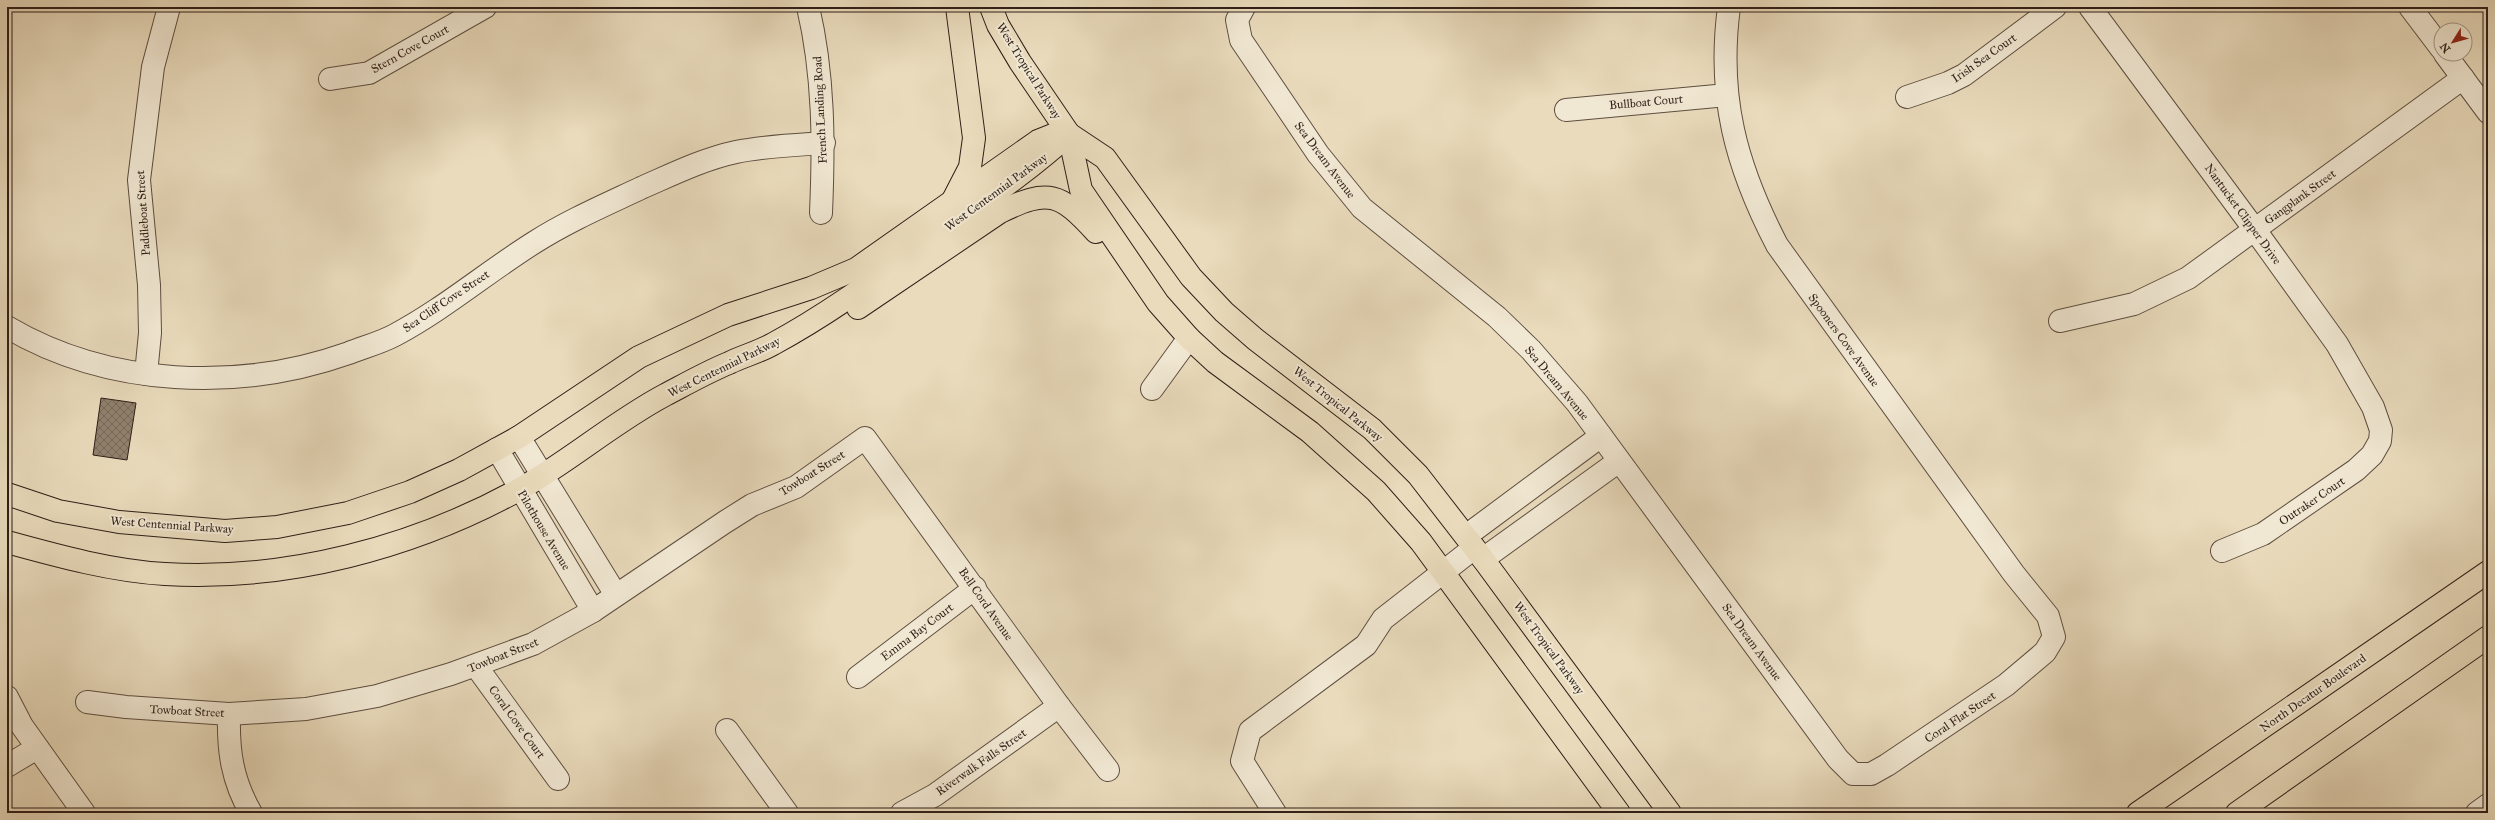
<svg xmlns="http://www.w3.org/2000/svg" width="2495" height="820" font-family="'IM FELL Great Primer',serif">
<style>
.building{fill:url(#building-cross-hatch);stroke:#2f1f18}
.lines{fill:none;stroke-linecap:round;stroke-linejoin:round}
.minor-casing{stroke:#5e4e41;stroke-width:24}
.major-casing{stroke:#2f1f18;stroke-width:24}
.minor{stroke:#f1e8d3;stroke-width:22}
.major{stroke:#e9dbbc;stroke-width:22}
.labels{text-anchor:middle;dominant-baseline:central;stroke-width:4;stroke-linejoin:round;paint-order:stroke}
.street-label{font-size:12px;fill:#2f1f18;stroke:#f1e8d3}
</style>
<defs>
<pattern id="building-cross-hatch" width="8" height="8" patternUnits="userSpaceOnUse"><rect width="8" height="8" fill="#90816d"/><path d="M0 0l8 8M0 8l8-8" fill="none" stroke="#766959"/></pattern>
</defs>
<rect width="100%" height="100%" fill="#e9dbbc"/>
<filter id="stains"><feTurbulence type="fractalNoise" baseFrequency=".005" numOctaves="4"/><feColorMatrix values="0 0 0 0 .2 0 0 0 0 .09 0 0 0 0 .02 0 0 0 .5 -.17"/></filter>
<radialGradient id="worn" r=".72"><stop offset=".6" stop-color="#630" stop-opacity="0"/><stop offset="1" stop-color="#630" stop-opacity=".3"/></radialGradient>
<path class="building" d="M101,398L136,403L127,460L93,455Z"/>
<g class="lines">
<defs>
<g id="minor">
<path d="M808,7C824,75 824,143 821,213"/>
<path d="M1244,7L1237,20L1241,40L1318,154L1362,208L1497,317L1531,350L1577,403L1838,759L1853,774H1871L1887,765L2006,685L2045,652L2054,637L2048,616L2014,574L1777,245C1736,166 1717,97 1729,7"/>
<path d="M2090,7L2255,230L2337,344L2373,407L2381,430L2380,441L2372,455L2356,470L2263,534L2222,551"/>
<path d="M2410,7L2441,48"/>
<path d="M2445,54L2488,112"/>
<path d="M330,79L369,73L485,7"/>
<path d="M1907,97L1948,83L1964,75L2055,7"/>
<path d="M1566,110L1727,95"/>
<path d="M2060,321L2134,304L2188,278L2463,78"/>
<path d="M7,327C109,387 239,392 349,353C364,347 380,343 395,335C444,309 487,272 535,242C568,221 605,205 641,188C671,175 703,159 736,152C765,146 794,145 824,143"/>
<path d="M146,374L150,333L149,285L139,180L153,67L169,7"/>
<path d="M1152,389L1189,338"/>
<path d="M519,437L616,595"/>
<path d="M497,449L593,611"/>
<path d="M1466,536L1601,436"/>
<path d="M1483,559L1619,461"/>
<path d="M476,666L558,779"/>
<path d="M858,677L975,588"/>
<path d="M7,697L22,726L84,813"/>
<path d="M87,702L126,707L229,714L306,709L377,696L451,674L533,644L593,611L725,522L752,505L796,487L865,438L1059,706L1108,770"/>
<path d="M229,714C228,751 232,780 251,813"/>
<path d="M727,730L787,813"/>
<path d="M7,766L37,748"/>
<path d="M902,813L935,795L1059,706"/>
<path d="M1275,813L1242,761L1250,731L1366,645L1383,619L1474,548"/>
<path d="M2477,813L2488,805"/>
</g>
<g id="major">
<path d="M991,7L998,25L1020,62L1069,134L1105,158L1191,277L1224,312L1255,339L1372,429L1418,475L1483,559L1670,813"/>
<path d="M1069,134L1081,190L1158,303L1189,338L1215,362L1310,432L1376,491L1421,542L1619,813"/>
<path d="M954,198L970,167L974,138L957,7"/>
<path d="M858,308L1000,212C1049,188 1060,193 1096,232"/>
<path d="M7,494L58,511L119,522L225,531L277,527L348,513L410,492L459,470L519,437L639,357L728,315L811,288L856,269L1038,141L1053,135L1068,134"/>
<path d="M7,542C58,556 112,571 165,574C287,581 413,548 520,489C570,461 614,422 665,395C686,384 707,372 729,363C743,356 759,352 773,344C827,315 877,278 927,242C975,207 1025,174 1069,134"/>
<path d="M2138,813L2488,572"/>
<path d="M2237,813L2488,637"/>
</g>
</defs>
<use href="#minor" class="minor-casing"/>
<use href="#major" class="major-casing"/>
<use href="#minor" class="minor"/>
<use href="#major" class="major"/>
</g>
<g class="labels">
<g class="street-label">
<text transform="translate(410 49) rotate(-29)">Stern Cove Court</text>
<text transform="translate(1984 58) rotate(-35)">Irish Sea Court</text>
<text transform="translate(1029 71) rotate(58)">West Tropical Parkway</text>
<text transform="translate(1646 102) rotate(-5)">Bullboat Court</text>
<text transform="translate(820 110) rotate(-93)">French Landing Road</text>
<text transform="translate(1325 160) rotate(53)">Sea Dream Avenue</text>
<text transform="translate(996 192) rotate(-36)">West Centennial Parkway</text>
<text transform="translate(2300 197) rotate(-36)">Gangplank Street</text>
<text transform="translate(143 213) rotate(-94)">Paddleboat Street</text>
<text transform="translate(2243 214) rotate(54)">Nantucket Clipper Drive</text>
<text transform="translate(446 301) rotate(-34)">Sea Cliff Cove Street</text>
<text transform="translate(1844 340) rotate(54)">Spooners Cove Avenue</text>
<text transform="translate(724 367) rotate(-26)">West Centennial Parkway</text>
<text transform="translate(1557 383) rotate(50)">Sea Dream Avenue</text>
<text transform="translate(1338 404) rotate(39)">West Tropical Parkway</text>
<text transform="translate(812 473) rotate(-32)">Towboat Street</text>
<text transform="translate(2312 501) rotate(-34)">Outraker Court</text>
<text transform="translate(172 525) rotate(4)">West Centennial Parkway</text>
<text transform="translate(544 530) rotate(59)">Pilothouse Avenue</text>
<text transform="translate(986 604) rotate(55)">Bell Cord Avenue</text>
<text transform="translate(917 632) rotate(-37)">Emma Bay Court</text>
<text transform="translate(1752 642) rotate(54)">Sea Dream Avenue</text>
<text transform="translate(1549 648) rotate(54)">West Tropical Parkway</text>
<text transform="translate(503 655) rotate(-22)">Towboat Street</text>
<text transform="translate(2313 693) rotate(-35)">North Decatur Boulevard</text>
<text transform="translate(187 711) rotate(3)">Towboat Street</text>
<text transform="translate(1960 717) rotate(-34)">Coral Flat Street</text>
<text transform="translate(517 722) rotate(54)">Coral Cove Court</text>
<text transform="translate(981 762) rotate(-35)">Riverwalk Falls Street</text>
</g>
</g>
<rect width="2495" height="820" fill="none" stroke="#e9dbbc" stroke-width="24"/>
<rect x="8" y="8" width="2479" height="804" fill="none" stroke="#2f1f18" stroke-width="2"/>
<rect x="12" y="12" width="2471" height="796" fill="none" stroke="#2f1f18"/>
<g transform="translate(2453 42) rotate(233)"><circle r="19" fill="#f1e8d3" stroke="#a39888"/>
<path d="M0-3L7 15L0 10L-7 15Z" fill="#8f2418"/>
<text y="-6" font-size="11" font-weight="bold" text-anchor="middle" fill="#2f1f18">N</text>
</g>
<rect width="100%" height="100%" filter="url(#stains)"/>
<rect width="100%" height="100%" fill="url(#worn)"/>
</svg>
